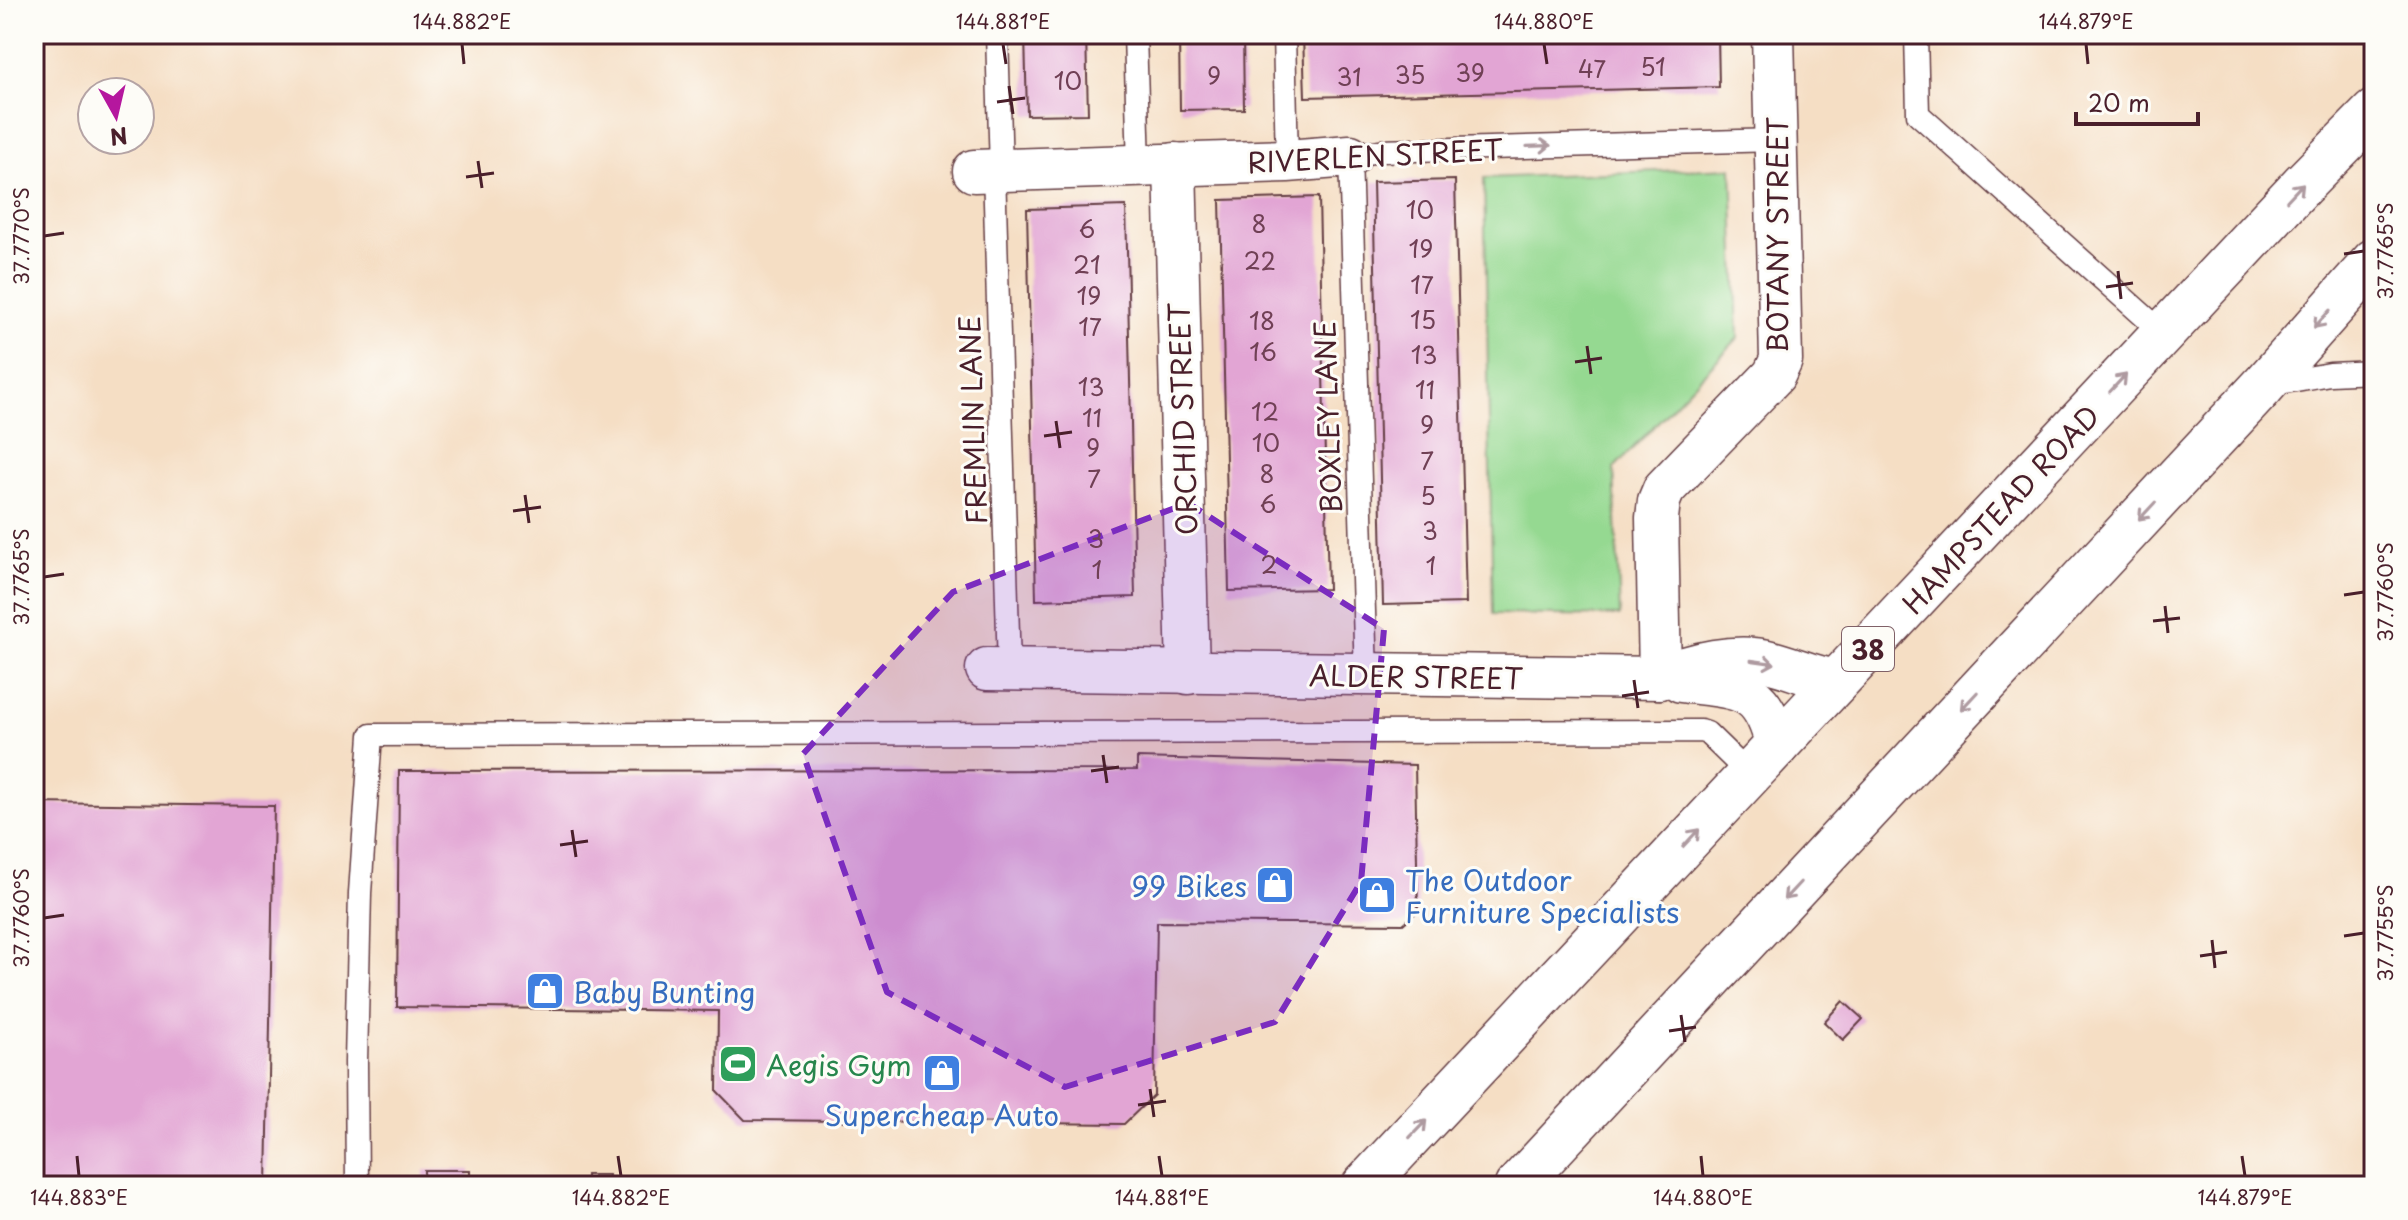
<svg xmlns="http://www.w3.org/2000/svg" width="2408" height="1220" font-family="'Playpen Sans',sans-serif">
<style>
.green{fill:#95d991;stroke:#707c5e;stroke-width:2}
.building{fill:#e2a5d4}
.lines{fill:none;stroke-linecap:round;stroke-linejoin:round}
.lane-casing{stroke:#643c42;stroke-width:25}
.street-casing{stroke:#643c42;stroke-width:45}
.primary-casing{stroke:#643c42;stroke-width:47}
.lane{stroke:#fff;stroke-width:22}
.street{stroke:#fff;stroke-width:42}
.primary{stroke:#fff;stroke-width:44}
.oneway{stroke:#ae9aa0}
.marked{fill:#7b2cbf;fill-opacity:0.2;stroke:#7b2cbf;stroke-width:6;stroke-dasharray:16 10;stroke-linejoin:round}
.ticks{fill:none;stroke:#4a1f2b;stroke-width:3}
.labels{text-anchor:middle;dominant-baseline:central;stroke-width:6;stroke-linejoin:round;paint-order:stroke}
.number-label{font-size:24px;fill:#704055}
.shield{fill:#fdfcf7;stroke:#806168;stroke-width:2}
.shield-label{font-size:26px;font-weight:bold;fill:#4a1f2b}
.street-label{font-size:28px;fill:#4a1f2b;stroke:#fdfcf7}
.shop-label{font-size:28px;fill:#366cbe;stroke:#fdfcf7;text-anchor:start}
.leisure-label{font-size:28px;fill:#27864d;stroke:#fdfcf7;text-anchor:start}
.neatline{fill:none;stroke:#4a1f2b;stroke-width:3}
.ticks-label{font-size:20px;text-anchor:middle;fill:#4a1f2b}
</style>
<rect width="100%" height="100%" fill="#fdfcf7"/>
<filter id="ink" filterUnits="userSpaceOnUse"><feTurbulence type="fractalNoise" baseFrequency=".0125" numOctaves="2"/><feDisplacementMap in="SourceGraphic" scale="16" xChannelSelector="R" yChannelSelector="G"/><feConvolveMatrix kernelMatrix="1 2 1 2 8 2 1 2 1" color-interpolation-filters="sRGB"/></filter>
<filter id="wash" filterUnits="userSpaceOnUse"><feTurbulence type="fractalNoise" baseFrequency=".006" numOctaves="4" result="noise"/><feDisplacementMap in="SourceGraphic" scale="32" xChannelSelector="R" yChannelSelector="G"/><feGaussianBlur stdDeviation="1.8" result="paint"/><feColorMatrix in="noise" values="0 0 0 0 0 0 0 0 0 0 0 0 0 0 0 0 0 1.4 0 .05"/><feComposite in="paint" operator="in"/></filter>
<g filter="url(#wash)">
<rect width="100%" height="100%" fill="#f5dec4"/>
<path class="green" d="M1732,168L1738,338L1614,468L1620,616L1493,614L1484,178Z"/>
<g id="blocks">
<g class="building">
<path d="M1025,34H1086L1088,114L1027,115Z"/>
<path d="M1179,34H1243L1244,109L1180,110Z"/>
<path d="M1303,34H1718L1719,87L1305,97Z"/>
<path d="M1455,180L1466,603L1383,605L1373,182Z"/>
<path d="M1319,197L1328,589L1229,591L1220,200Z"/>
<path d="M1126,206L1135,597L1036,600L1027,209Z"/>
<path d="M1137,758L1415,765L1418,911L1403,924L1157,922L1154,1095L1124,1124L745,1120L717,1091L718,1011L397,1007L399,771L1137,770Z"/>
<path d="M34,803L274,806L267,1186H34Z"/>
<path d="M1843,1001L1863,1019L1843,1040L1824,1022Z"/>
<rect x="424" y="1170" width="46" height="16"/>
<rect x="586" y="1175" width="23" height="11"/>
</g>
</g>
</g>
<g filter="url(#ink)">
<use href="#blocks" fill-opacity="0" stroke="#643c42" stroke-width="2"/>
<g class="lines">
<defs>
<g id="lane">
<path d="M997,34L1001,170"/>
<path d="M1135,34L1139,166"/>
<path d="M1284,34L1287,161"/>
<path d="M1916,34L1918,114L2164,334"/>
<path d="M994,170L1009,668"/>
<path d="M2268,385L2330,374L2374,372"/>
<path d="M1366,676L1350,156L1379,151L1776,140"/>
<path d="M357,1186L356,1062L360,893L371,735L1701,731L1707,733L1750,775"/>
</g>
<g id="street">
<path d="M1175,164L1188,673"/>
<path d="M974,171L1287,161L1350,156"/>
<path d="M987,669L1660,678C1691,663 1737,653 1771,662C1795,668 1814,678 1838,681"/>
<path d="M1660,678L1657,518L1659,501L1664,489L1774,375L1781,360L1773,34"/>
<path d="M1681,681C1739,689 1762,683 1777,747"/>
</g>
<g id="primary">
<path d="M1364,1186L2302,185L2374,112"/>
<path d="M1517,1186L2263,386L2374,261"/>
</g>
</defs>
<use href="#lane" class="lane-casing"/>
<use href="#street" class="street-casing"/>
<use href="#primary" class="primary-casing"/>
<use href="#lane" class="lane"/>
<use href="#street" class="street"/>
<use href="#primary" class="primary"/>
</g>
<defs><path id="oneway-shaft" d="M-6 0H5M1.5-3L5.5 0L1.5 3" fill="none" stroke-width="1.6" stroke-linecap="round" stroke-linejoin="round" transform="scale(2)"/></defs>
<g class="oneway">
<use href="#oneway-shaft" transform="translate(1539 146) rotate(-2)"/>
<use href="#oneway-shaft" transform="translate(2295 192) rotate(-47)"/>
<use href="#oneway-shaft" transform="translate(2322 319) rotate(132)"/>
<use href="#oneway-shaft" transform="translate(2118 383) rotate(-47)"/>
<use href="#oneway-shaft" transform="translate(2147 511) rotate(133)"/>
<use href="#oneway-shaft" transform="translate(1763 662) rotate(8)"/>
<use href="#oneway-shaft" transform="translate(1969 701) rotate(133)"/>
<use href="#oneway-shaft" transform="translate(1691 838) rotate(-47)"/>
<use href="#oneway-shaft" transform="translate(1792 891) rotate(133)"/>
<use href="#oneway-shaft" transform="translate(1418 1129) rotate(-46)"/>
</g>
</g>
<path class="marked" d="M1188,503L1384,629L1361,882L1275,1022L1065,1087L887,992L803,754L953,592Z"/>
<path class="ticks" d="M462,44L464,64M1003,44L1006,64M1544,44L1547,64M2086,44L2088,64M1009,86L1013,114M997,102L1025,98M478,161L482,188M466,177L494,173M44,236L64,233M2344,254L2364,251M2118,271L2121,299M2106,287L2133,283M1587,346L1591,374M1575,362L1602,358M1056,421L1060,448M1044,436L1072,432M525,495L529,523M513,511L541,507M44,577L64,574M2344,595L2364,592M2165,606L2168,633M2153,621L2180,618M1634,680L1638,708M1622,696L1649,692M1103,755L1107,783M1091,771L1119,767M572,830L576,857M560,845L588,841M44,918L64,915M2344,936L2364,933M2212,940L2215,968M2200,956L2227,952M1681,1015L1685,1042M1669,1031L1696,1027M1150,1089L1154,1117M1138,1105L1166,1101M77,1156L79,1176M618,1156L621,1176M1159,1156L1162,1176M1701,1156L1703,1176M2242,1156L2245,1176"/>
<defs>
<symbol id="shop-square" viewBox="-11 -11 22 22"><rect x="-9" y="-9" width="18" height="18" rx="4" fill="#3f7fe0" stroke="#fdfcf7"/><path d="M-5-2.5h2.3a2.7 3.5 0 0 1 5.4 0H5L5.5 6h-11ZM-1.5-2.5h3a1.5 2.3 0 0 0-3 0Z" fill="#fff"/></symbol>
<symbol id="stadium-square" viewBox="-11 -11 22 22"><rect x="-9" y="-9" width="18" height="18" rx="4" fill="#2e9e5b" stroke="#fdfcf7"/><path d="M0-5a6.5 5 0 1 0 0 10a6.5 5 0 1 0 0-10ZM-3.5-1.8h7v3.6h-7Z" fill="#fff"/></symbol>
</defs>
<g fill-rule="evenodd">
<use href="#shop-square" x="1253" y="863" width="44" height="44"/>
<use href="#shop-square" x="1355" y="873" width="44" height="44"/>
<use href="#shop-square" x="523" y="969" width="44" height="44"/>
<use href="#stadium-square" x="716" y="1042" width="44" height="44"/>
<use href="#shop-square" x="920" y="1051" width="44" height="44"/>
</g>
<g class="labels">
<g class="number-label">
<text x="1653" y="66">51</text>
<text x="1592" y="68">47</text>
<text x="1470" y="72">39</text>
<text x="1410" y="74">35</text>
<text x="1214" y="75">9</text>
<text x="1349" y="76">31</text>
<text x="1068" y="80">10</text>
<text x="1420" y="209">10</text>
<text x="1259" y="223">8</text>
<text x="1087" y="228">6</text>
<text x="1421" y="248">19</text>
<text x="1260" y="260">22</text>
<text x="1087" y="264">21</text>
<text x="1422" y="284">17</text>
<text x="1089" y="295">19</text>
<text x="1423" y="319">15</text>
<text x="1262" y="320">18</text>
<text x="1090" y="326">17</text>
<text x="1263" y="351">16</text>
<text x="1424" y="354">13</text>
<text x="1091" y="386">13</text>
<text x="1425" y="389">11</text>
<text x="1265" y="411">12</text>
<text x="1092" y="417">11</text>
<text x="1427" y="424">9</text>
<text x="1266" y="442">10</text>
<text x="1093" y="447">9</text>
<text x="1427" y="460">7</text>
<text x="1267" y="473">8</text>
<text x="1094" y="478">7</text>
<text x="1428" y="495">5</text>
<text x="1268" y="503">6</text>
<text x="1430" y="530">3</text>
<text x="1096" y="538">3</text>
<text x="1269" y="564">2</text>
<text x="1431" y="565">1</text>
<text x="1097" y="569">1</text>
</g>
<rect class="shield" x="1842" y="627" width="52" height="44" rx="6"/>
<g class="shield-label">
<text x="1868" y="649">38</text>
</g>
<g class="street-label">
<text transform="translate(1375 155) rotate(-3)">RIVERLEN STREET</text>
<text transform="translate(1776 235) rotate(-90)">BOTANY STREET</text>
<text transform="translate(1327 417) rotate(-92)">BOXLEY LANE</text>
<text transform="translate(1182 419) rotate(-92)">ORCHID STREET</text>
<text transform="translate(972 420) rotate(-92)">FREMLIN LANE</text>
<text transform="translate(2000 509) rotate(-47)">HAMPSTEAD ROAD</text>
<text transform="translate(1416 676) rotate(1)">ALDER STREET</text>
</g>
<g class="shop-label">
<text x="1405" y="879">The Outdoor<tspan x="1405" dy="32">Furniture Specialists</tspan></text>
<text x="1247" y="885" text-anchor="end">99 Bikes</text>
<text x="573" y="991">Baby Bunting</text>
<text x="942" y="1114" text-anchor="middle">Supercheap Auto</text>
</g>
<g class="leisure-label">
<text x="766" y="1064">Aegis Gym</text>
</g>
</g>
<rect width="2408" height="1220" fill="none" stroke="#fdfcf7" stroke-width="88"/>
<g transform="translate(116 116) rotate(172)"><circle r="38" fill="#fdfcf7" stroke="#b5a4a5" stroke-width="2"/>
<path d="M0-6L14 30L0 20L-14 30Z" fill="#b5179e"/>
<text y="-12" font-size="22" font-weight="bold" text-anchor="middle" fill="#4a1f2b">N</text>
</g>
<path d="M2076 112v12h122v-12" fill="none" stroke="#4a1f2b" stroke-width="4"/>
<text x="2088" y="112" font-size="24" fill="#4a1f2b" stroke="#fdfcf7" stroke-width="6" paint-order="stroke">20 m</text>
<rect x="44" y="44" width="2320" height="1132" class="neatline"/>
<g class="ticks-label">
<text x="462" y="29">144.882°E</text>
<text x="1003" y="29">144.881°E</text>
<text x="1544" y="29">144.880°E</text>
<text x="2086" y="29">144.879°E</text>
<text transform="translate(22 236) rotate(-90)" y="7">37.7770°S</text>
<text transform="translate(2386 251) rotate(-90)" y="7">37.7765°S</text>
<text transform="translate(22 577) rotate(-90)" y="7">37.7765°S</text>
<text transform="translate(2386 592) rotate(-90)" y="7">37.7760°S</text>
<text transform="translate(22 918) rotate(-90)" y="7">37.7760°S</text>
<text transform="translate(2386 933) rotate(-90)" y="7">37.7755°S</text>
<text x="79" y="1205">144.883°E</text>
<text x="621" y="1205">144.882°E</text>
<text x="1162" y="1205">144.881°E</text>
<text x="1703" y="1205">144.880°E</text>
<text x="2245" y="1205">144.879°E</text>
</g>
</svg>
